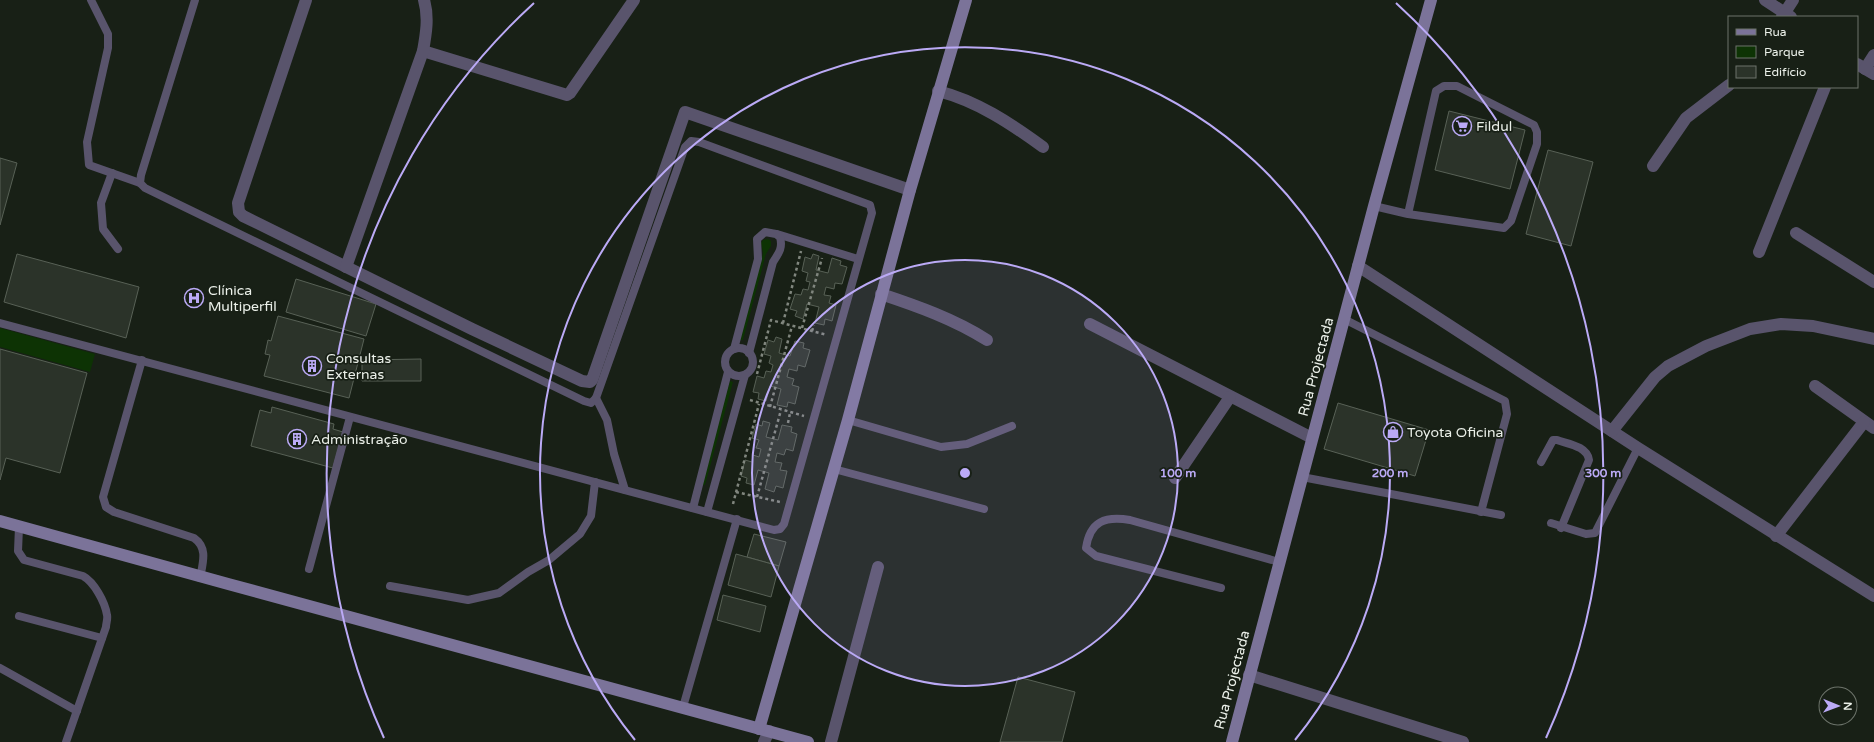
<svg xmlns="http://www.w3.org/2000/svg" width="1874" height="742" font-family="'Varela Round',sans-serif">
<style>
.green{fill:#0d3304}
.building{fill:#2b3329;stroke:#586156}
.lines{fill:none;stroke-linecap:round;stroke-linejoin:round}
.path{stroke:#80867e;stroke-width:2.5;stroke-dasharray:3 3;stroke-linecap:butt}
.lane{stroke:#59546c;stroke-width:8}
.street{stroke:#59546c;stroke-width:12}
.secondary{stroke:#7b7399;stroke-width:12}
.ring{fill:none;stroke:#bbaaf6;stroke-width:2}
.labels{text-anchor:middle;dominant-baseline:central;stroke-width:3.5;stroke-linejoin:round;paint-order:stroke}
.poi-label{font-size:14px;fill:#ebf0e9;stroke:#182016;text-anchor:start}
.street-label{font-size:14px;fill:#ebf0e9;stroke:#182016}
.centre{fill:#bbaaf6;stroke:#182016;stroke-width:2}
.ring-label{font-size:12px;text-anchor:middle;font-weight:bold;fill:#bbaaf6;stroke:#182016;stroke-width:3.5;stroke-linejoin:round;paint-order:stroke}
</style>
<rect width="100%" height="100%" fill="#182016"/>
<g class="green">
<path d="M768,239L771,241V246L766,254L743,340H740L763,253L761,243L763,240Z"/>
<path d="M0,328L95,354L90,372L0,347Z"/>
<path d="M730,381L733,382L705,485H702Z"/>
</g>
<g class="building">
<path d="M1449,111L1525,130L1510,189L1435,170Z"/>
<path d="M1548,150L1593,162L1571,246L1526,234Z"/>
<path d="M0,158L17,163L0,225Z"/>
<path d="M17,254L139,287L126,338L4,302Z"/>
<path d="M813,254L819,256L816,270L828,273L832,258L841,261L840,265L847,267L842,284L835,283L834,289L826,287L824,295L831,296L829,303L836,305L832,321L825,319L824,325L815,323L819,307L807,304L803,319L795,316L797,311L790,309L795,294L801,295L803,289L808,290L810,282L806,281L808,273L802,271L805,257L811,259Z"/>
<path d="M296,279L376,304L366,336L286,312Z"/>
<path d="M278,316L364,339L349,398L264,376L270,355L265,354L268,340L271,341Z"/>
<path d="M776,337L782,339L779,353L790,356L795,341L804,343L803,348L810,350L805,367L798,365L797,371L789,369L787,377L794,379L792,385L799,387L795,404L788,402L787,407L777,405L781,389L770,386L766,401L758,399L759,393L753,392L757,376L764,378L766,371L771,372L773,365L769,363L771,356L764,354L768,340L774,342Z"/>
<path d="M0,349L87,373L60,473L6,458L0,480Z"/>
<path d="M421,359V381H362V360Z"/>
<path d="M1338,403L1429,430L1415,476L1324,449Z"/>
<path d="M272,407L334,424L333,429L343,432L333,468L251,446L260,410L271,413Z"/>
<path d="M763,421L770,423L766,437L778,440L782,425L792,427L791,432L797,434L793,451L786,449L784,455L777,453L775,462L782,463L780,470L787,471L783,488L776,486L774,492L765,489L769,473L758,470L754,485L746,483L747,478L741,476L745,460L752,462L753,455L759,457L761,449L756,448L759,440L752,438L756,424L762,426Z"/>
<path d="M754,534L786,542L779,566L747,557Z"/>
<path d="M736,554L779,566L771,597L728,585Z"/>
<path d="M723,595L766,606L760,632L717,620Z"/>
<path d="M1018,677L1075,692L1062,742H1000Z"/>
</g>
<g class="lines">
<g class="path">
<path d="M783,323L801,251"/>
<path d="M802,328L822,258"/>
<path d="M812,331L814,325"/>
<path d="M757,374L771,320L827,335"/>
<path d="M750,400L804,416"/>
<path d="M770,407L792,326"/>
<path d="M788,423L790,413"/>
<path d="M736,492L780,502"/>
<path d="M757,497L781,410"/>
<path d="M733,504L759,404"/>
</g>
<g class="lane">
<path d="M91,0L108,34V48L87,142L89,165L140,183"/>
<path d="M112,173L101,203L103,229L118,249"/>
<path d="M1374,206L1408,214L1504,228L1511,221L1537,144V132L1534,125L1457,86H1444L1436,91L1408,214"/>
<path d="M777,234L858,259"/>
<path d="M1344,319L1505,401L1507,414L1481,512"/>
<path d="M0,323L774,530L780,529L784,524L872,213L870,205L699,142L691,141L685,147L596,398L591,403L584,401L145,188L140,183L141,175L195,0"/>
<circle cx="739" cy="362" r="14"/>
<path d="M734,349L758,259L757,239L765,232L776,234L780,237C783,248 779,253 773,262L749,353"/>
<path d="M142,360L103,497L106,507L114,512L194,538C208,548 203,562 200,578"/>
<path d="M596,398L607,420L614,454L625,490"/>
<path d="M848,420L941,447L967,444L1012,426"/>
<path d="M1541,462L1553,440H1557C1568,444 1587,446 1589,460L1561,528"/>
<path d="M834,469L984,509"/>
<path d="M1302,477L1501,515"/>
<path d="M693,508L728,372"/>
<path d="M707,512L745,375"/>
<path d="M1551,523L1586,534L1595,533L1638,448"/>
<path d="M19,527L18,551L24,560L83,576C94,582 105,602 107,615C108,619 106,623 106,627L66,742"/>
<path d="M309,569L350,417"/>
<path d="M390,586L468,600L499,593L528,572L549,560L580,534L591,516L595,482"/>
<path d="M1221,588L1096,556L1086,548C1090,521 1105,516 1130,520L1279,562"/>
<path d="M19,616L102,638"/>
<path d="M0,668L77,711"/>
<path d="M683,707L737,519"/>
</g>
<g class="street">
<path d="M306,0L238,203L239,212L243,216L472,329L582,381L590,382L592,380L685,112L910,190"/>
<path d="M1765,0L1791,17"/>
<path d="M1782,17L1793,0"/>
<path d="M423,51L567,95L570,93L634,0"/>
<path d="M1857,64L1874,74"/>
<path d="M1865,69L1874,55"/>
<path d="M938,91C977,101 1010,123 1043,147"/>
<path d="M1653,166L1686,118L1729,85"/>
<path d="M1796,233L1874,282"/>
<path d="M1759,252L1825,87"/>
<path d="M1358,266L1638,448L1874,596"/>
<path d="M346,267L423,51C426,34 429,17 424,0"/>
<path d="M881,294C917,306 954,319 987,340"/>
<path d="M1090,324L1312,438"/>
<path d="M1815,386L1874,428"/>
<path d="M1612,431L1655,377L1668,366L1706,346L1750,329L1781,324L1813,326L1874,339"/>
<path d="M1175,478L1230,397"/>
<path d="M1776,536L1864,422"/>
<path d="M1249,675L1463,742"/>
<path d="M764,742L769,731"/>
<path d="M831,742L878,567"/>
</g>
<g class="secondary">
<path d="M0,521C269,596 539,668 808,742"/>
<path d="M759,729L848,420L910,190L966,0"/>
<path d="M1232,742L1374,206L1431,0"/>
</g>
</g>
<circle cx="965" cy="473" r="213" fill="#bbaaf6" fill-opacity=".12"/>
<g class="ring">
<circle cx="965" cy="473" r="213"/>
<path d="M635 740A425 425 0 1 1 1295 740"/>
<path d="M384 738A638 638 0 0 1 534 3M1396 3A638 638 0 0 1 1546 738"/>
</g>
<defs>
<symbol id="supermarket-ring" viewBox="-11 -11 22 22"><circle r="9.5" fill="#182016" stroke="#bbaaf6" stroke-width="1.5"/><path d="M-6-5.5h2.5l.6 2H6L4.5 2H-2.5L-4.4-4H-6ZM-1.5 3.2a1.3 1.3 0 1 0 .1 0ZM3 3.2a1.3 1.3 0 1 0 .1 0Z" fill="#bbaaf6"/></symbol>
<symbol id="hospital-ring" viewBox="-11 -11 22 22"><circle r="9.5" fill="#182016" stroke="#bbaaf6" stroke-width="1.5"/><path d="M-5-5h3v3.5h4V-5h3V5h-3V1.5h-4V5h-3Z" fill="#bbaaf6"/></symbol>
<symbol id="building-ring" viewBox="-11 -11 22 22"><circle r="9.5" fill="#182016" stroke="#bbaaf6" stroke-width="1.5"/><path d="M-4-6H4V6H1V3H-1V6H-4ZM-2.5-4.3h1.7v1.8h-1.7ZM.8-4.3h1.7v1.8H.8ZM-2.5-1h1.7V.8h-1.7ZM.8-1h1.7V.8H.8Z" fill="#bbaaf6"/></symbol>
<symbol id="shop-ring" viewBox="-11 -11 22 22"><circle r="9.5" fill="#182016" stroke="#bbaaf6" stroke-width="1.5"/><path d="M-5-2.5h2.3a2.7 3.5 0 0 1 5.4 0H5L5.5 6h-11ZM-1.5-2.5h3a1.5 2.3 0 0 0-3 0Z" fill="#bbaaf6"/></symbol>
</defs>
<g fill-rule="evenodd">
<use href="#supermarket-ring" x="1451" y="115" width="22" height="22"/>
<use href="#hospital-ring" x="183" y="287" width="22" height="22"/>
<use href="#building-ring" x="301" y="355" width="22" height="22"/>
<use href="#shop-ring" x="1382" y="421" width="22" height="22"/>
<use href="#building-ring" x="286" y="428" width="22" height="22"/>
</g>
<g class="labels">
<g class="poi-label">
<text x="1476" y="126">Fildul</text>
<text x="208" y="290">Clínica<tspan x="208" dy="16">Multiperfil</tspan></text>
<text x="326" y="358">Consultas<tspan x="326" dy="16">Externas</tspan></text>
<text x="1407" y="432">Toyota Oficina</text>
<text x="311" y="439">Administração</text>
</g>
<g class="street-label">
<text transform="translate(1316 367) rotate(-75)">Rua Projectada</text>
<text transform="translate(1232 680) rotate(-75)">Rua Projectada</text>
</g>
</g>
<circle cx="965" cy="473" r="6" class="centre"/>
<g class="ring-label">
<text x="1178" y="477">100 m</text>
<text x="1390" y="477">200 m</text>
<text x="1603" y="477">300 m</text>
</g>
<rect x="1728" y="16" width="130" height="72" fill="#182016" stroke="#6c736a"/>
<rect x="1736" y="29" width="20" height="6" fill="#7b7399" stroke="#6c736a"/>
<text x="1764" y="36" font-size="12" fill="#ebf0e9">Rua</text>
<rect x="1736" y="46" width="20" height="12" fill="#0d3304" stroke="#6c736a"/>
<text x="1764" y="56" font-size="12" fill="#ebf0e9">Parque</text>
<rect x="1736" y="66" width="20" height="12" fill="#2b3329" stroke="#6c736a"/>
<text x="1764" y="76" font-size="12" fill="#ebf0e9">Edifício</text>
<g transform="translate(1838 706) rotate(91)"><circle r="19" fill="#182016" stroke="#6c736a"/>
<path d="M0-3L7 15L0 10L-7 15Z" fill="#bbaaf6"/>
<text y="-6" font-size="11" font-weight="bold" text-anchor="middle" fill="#ebf0e9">N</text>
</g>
</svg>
